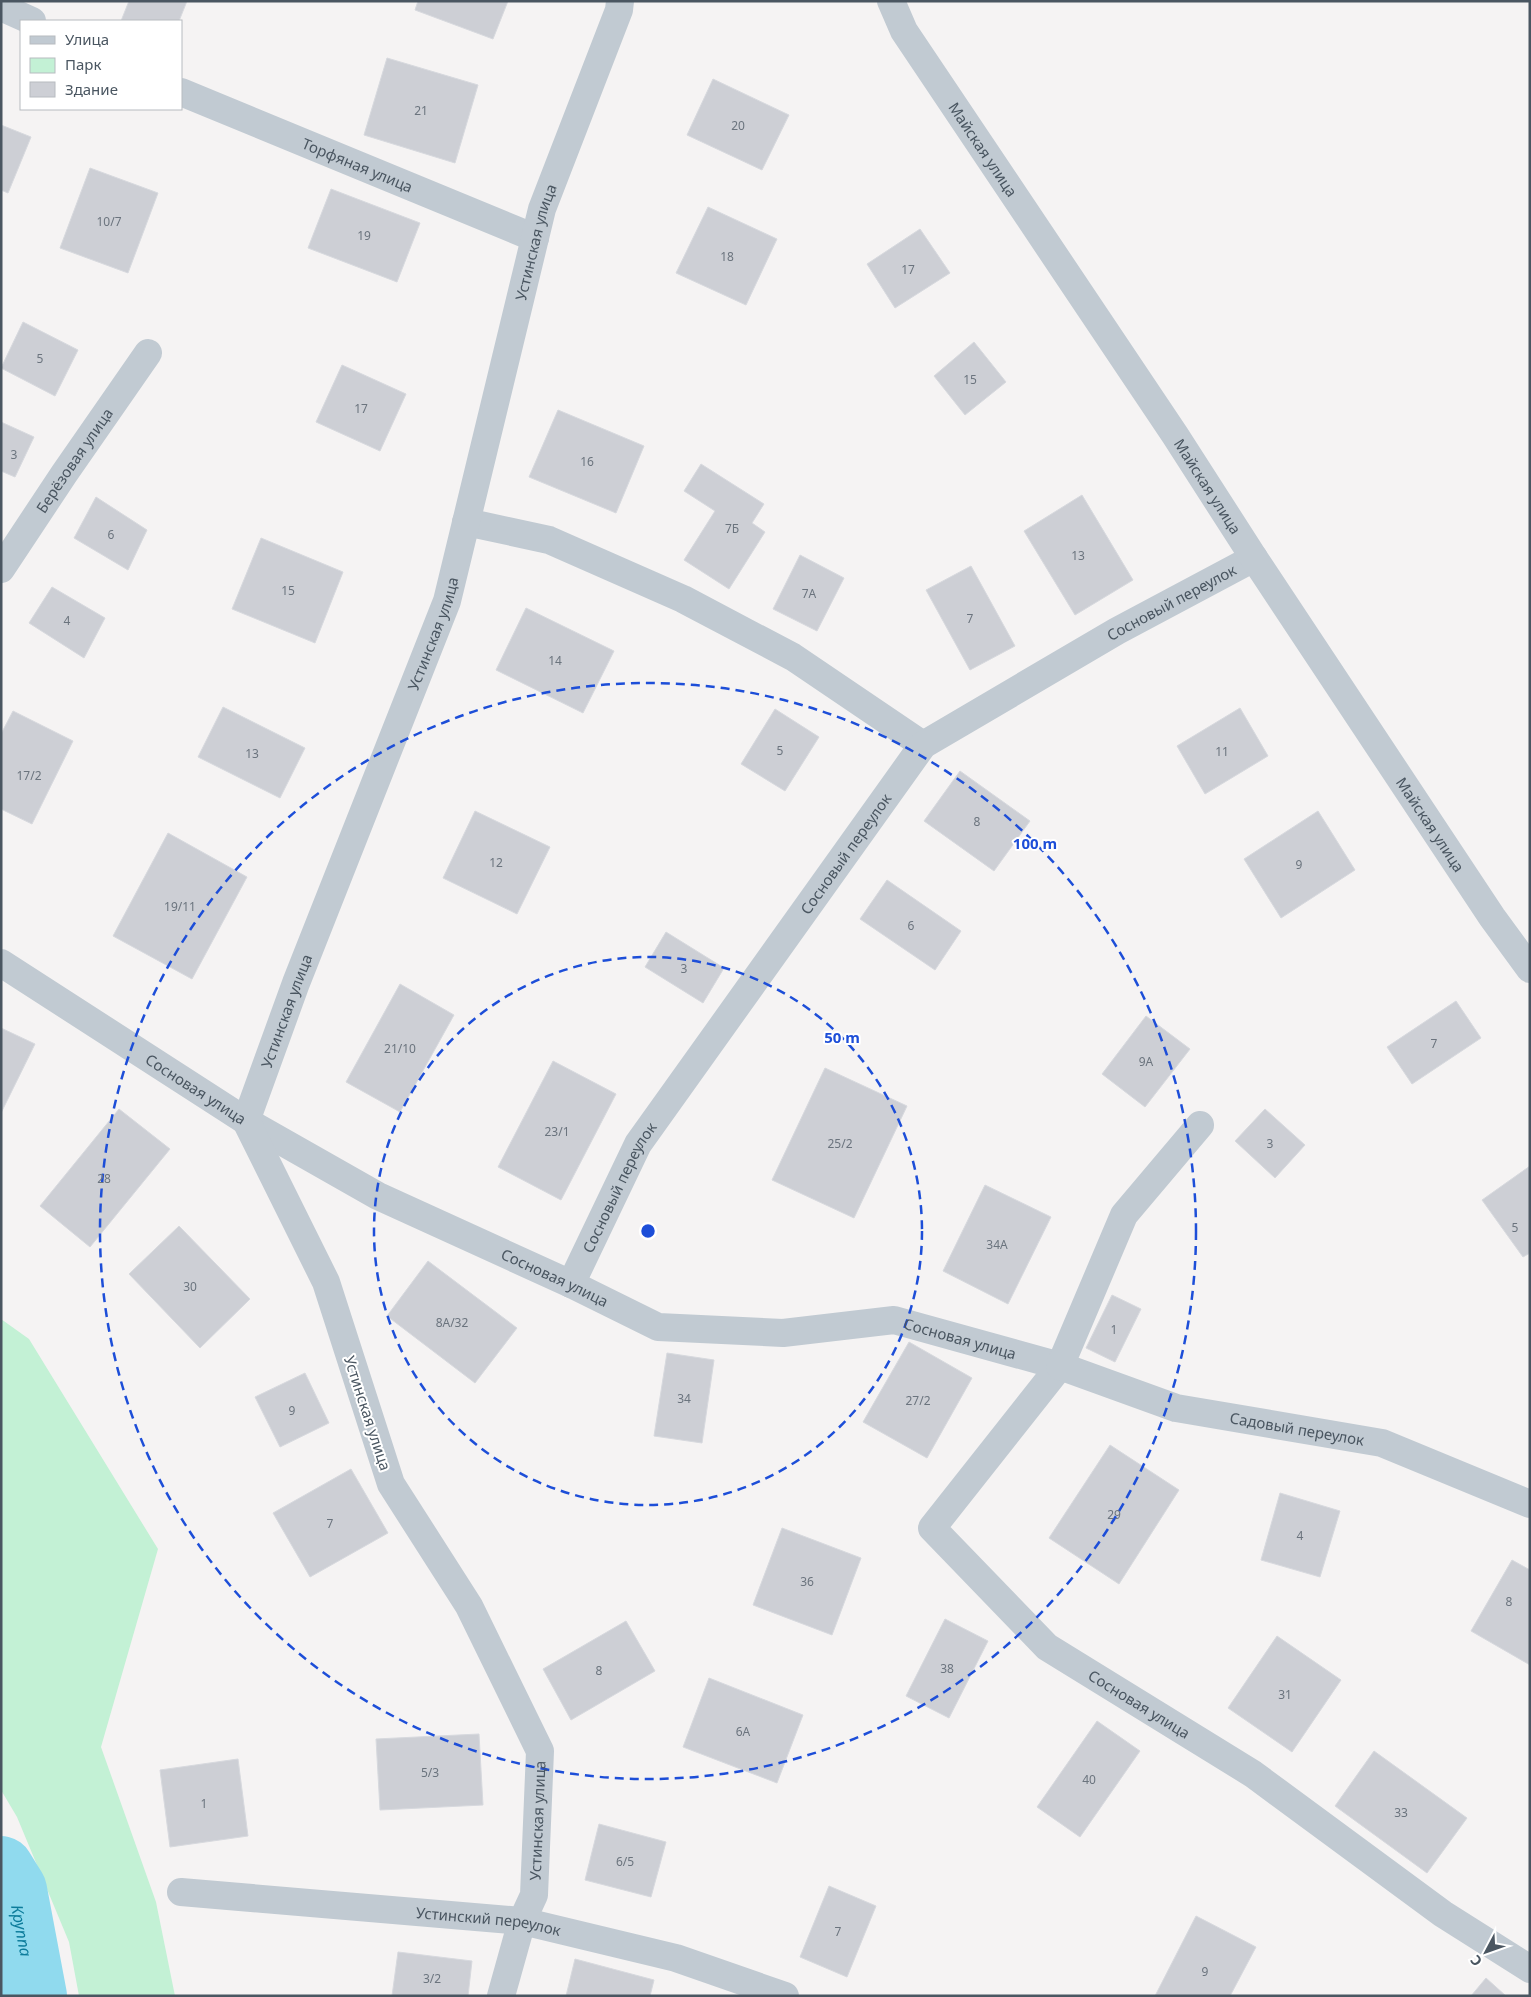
<svg xmlns="http://www.w3.org/2000/svg" width="1531" height="1997" font-family="'Noto Sans',sans-serif">
<style>
.green{fill:#c3f1d5}
.lines{fill:none;stroke-linecap:round;stroke-linejoin:round}
.river{stroke:#90daee;stroke-width:66}
.building{fill:#cdcfd5;stroke:#d7d9de}
.minor{stroke:#c1cad2;stroke-width:28}
.tertiary{stroke:#c1cad2;stroke-width:28}
.ring{fill:none;stroke:#1d4ed8;stroke-width:2.5;stroke-dasharray:9 6}
.labels{text-anchor:middle;dominant-baseline:central;stroke-width:4;stroke-linejoin:round;paint-order:stroke}
.number-label{font-size:12px;fill:#6b747e}
.street-label{font-size:15px;fill:#4a5661;stroke:#fff}
.water-label{font-size:16px;font-style:italic;fill:#0c7c9b;stroke:#fff}
.centre{fill:#1d4ed8;stroke:#fff;stroke-width:2.5}
.ring-label{font-size:15px;text-anchor:middle;font-weight:bold;fill:#1d4ed8;stroke:#fff;stroke-width:4;stroke-linejoin:round;paint-order:stroke}
</style>
<rect width="100%" height="100%" fill="#f5f3f3"/>
<path class="green" d="M1,1319L29,1339L158,1549L101,1747L156,1902L175,1996H79L69,1942L17,1817L1,1790Z"/>
<g class="lines">
<path class="river" id="s1" d="M1,1869L14,1890L34,1996"/>
</g>
<g class="building">
<path d="M129,1H187L179,21H121Z"/>
<path d="M418,1H508L493,39L415,10Z"/>
<path d="M387,58L478,85L455,163L364,135Z"/>
<path d="M713,79L789,115L762,170L687,135Z"/>
<path d="M1,125L31,137L8,193L1,190Z"/>
<path d="M90,168L158,193L128,273L60,248Z"/>
<path d="M331,189L420,223L397,282L308,248Z"/>
<path d="M708,207L777,239L746,305L676,273Z"/>
<path d="M920,229L950,273L895,308L867,264Z"/>
<path d="M23,322L78,350L55,396L1,368Z"/>
<path d="M974,342L1006,382L965,415L934,376Z"/>
<path d="M342,365L406,394L380,451L316,422Z"/>
<path d="M558,410L644,446L616,513L529,477Z"/>
<path d="M1,422L34,437L15,477L1,471Z"/>
<path d="M701,464L764,504L752,523L765,532L729,589L684,560L715,511L684,491Z"/>
<path d="M1082,495L1133,580L1075,615L1024,531Z"/>
<path d="M96,497L147,530L128,570L74,538Z"/>
<path d="M261,538L343,572L315,643L232,609Z"/>
<path d="M800,555L844,578L817,631L773,609Z"/>
<path d="M971,566L1015,646L970,670L926,590Z"/>
<path d="M52,587L105,618L84,658L29,623Z"/>
<path d="M526,608L614,651L583,713L496,670Z"/>
<path d="M223,707L305,748L280,798L198,757Z"/>
<path d="M1240,708L1268,756L1205,794L1177,746Z"/>
<path d="M775,709L819,737L785,791L741,764Z"/>
<path d="M13,711L73,741L32,824L1,809V734Z"/>
<path d="M960,771L1030,821L994,871L924,821Z"/>
<path d="M475,811L550,847L517,914L443,878Z"/>
<path d="M1318,811L1355,870L1281,918L1244,859Z"/>
<path d="M168,833L247,877L192,979L113,936Z"/>
<path d="M887,880L961,931L935,970L860,919Z"/>
<path d="M666,932L724,968L703,1003L645,967Z"/>
<path d="M400,984L454,1015L400,1112L346,1082Z"/>
<path d="M1456,1001L1481,1038L1412,1084L1387,1047Z"/>
<path d="M1146,1016L1190,1049L1145,1107L1102,1074Z"/>
<path d="M1,1028L35,1044L1,1113Z"/>
<path d="M553,1061L616,1094L561,1200L498,1167Z"/>
<path d="M825,1068L907,1106L854,1218L772,1180Z"/>
<path d="M119,1109L170,1149L90,1247L40,1206Z"/>
<path d="M1265,1109L1305,1145L1275,1178L1235,1141Z"/>
<path d="M1530,1166V1253L1523,1257L1482,1200Z"/>
<path d="M985,1185L1051,1217L1008,1304L943,1271Z"/>
<path d="M179,1226L250,1299L200,1348L129,1274Z"/>
<path d="M428,1261L517,1328L475,1383L387,1316Z"/>
<path d="M1112,1295L1141,1309L1115,1362L1086,1348Z"/>
<path d="M909,1342L972,1378L927,1458L863,1422Z"/>
<path d="M667,1353L714,1360L702,1443L654,1436Z"/>
<path d="M305,1373L329,1423L280,1447L255,1397Z"/>
<path d="M1110,1445L1179,1490L1119,1584L1049,1538Z"/>
<path d="M351,1469L388,1533L310,1577L273,1513Z"/>
<path d="M1280,1493L1340,1511L1320,1577L1261,1560Z"/>
<path d="M782,1528L861,1558L832,1635L753,1605Z"/>
<path d="M1512,1560L1530,1570V1665L1471,1631Z"/>
<path d="M945,1619L988,1641L949,1718L906,1696Z"/>
<path d="M626,1621L655,1671L571,1720L543,1669Z"/>
<path d="M1277,1636L1341,1680L1292,1752L1228,1708Z"/>
<path d="M709,1678L803,1715L777,1783L683,1747Z"/>
<path d="M1097,1721L1140,1751L1080,1837L1037,1807Z"/>
<path d="M479,1734L483,1805L380,1810L376,1739Z"/>
<path d="M1374,1751L1467,1818L1427,1873L1335,1806Z"/>
<path d="M238,1759L248,1836L170,1847L160,1770Z"/>
<path d="M599,1824L666,1842L651,1897L585,1880Z"/>
<path d="M829,1886L876,1906L847,1977L800,1957Z"/>
<path d="M1196,1916L1256,1947L1230,1996H1155Z"/>
<path d="M398,1952L472,1961L468,1996H392Z"/>
<path d="M575,1959L654,1980L650,1996H566Z"/>
<path d="M1486,1978L1506,1996H1471Z"/>
</g>
<g class="lines">
<g class="minor">
<path d="M1,7L32,21"/>
<path id="s2" d="M181,92L535,238"/>
<path d="M466,522L549,540L683,599L793,657L923,745"/>
<path id="s3" d="M1,569L64,474L148,353"/>
<path id="s4" d="M1,963L246,1121L378,1196L571,1284L658,1327L783,1333L894,1320L1060,1366L932,1528L1047,1647L1253,1774L1443,1914L1530,1969"/>
<path id="s5" d="M1200,1125L1124,1215L1060,1366L1176,1408L1382,1443L1530,1504"/>
<path id="s6" d="M571,1284L638,1144L923,745L1117,631L1254,558"/>
<path id="s7" d="M181,1892L522,1921L676,1958L785,1996"/>
<path id="s8" d="M501,1996L522,1921L534,1895L540,1751L469,1606L391,1484L326,1282L246,1121L296,983L447,601L542,209L619,10L620,1"/>
</g>
<path class="tertiary" id="s9" d="M891,1L904,31L1175,435L1254,558L1492,917L1530,969"/>
</g>
<g class="ring">
<circle cx="648" cy="1231" r="274"/>
<circle cx="648" cy="1231" r="548"/>
</g>
<g class="labels">
<g class="number-label">
<text x="421" y="110">21</text>
<text x="738" y="125">20</text>
<text x="109" y="221">10/7</text>
<text x="364" y="235">19</text>
<text x="727" y="256">18</text>
<text x="908" y="269">17</text>
<text x="40" y="358">5</text>
<text x="970" y="379">15</text>
<text x="361" y="408">17</text>
<text x="14" y="454">3</text>
<text x="587" y="461">16</text>
<text x="732" y="528">7Б</text>
<text x="111" y="534">6</text>
<text x="1078" y="555">13</text>
<text x="288" y="590">15</text>
<text x="809" y="593">7А</text>
<text x="970" y="618">7</text>
<text x="67" y="620">4</text>
<text x="555" y="660">14</text>
<text x="780" y="750">5</text>
<text x="1222" y="751">11</text>
<text x="252" y="753">13</text>
<text x="29" y="775">17/2</text>
<text x="977" y="821">8</text>
<text x="496" y="862">12</text>
<text x="1299" y="864">9</text>
<text x="180" y="906">19/11</text>
<text x="911" y="925">6</text>
<text x="684" y="968">3</text>
<text x="1434" y="1043">7</text>
<text x="400" y="1048">21/10</text>
<text x="1146" y="1061">9А</text>
<text x="557" y="1131">23/1</text>
<text x="840" y="1143">25/2</text>
<text x="1270" y="1143">3</text>
<text x="104" y="1178">28</text>
<text x="1515" y="1227">5</text>
<text x="997" y="1244">34А</text>
<text x="190" y="1286">30</text>
<text x="452" y="1322">8А/32</text>
<text x="1114" y="1329">1</text>
<text x="684" y="1398">34</text>
<text x="918" y="1400">27/2</text>
<text x="292" y="1410">9</text>
<text x="1114" y="1514">29</text>
<text x="330" y="1523">7</text>
<text x="1300" y="1535">4</text>
<text x="807" y="1581">36</text>
<text x="1509" y="1601">8</text>
<text x="947" y="1668">38</text>
<text x="599" y="1670">8</text>
<text x="1285" y="1694">31</text>
<text x="743" y="1731">6А</text>
<text x="430" y="1772">5/3</text>
<text x="1089" y="1779">40</text>
<text x="204" y="1803">1</text>
<text x="1401" y="1812">33</text>
<text x="625" y="1861">6/5</text>
<text x="838" y="1931">7</text>
<text x="1205" y="1971">9</text>
<text x="432" y="1978">3/2</text>
</g>
<g class="street-label">
<text stroke="none"><textPath href="#s9" startOffset="175">Майская улица</textPath></text>
<text stroke="none"><textPath href="#s2" startOffset="191">Торфяная улица</textPath></text>
<text stroke="none"><textPath href="#s8" startOffset="1876">Устинская улица</textPath></text>
<text stroke="none"><textPath href="#s3" startOffset="131">Берёзовая улица</textPath></text>
<text stroke="none"><textPath href="#s9" startOffset="580">Майская улица</textPath></text>
<text stroke="none"><textPath href="#s6" startOffset="932">Сосновый переулок</textPath></text>
<text stroke="none"><textPath href="#s8" startOffset="1471">Устинская улица</textPath></text>
<text stroke="none"><textPath href="#s9" startOffset="985">Майская улица</textPath></text>
<text stroke="none"><textPath href="#s6" startOffset="512">Сосновый переулок</textPath></text>
<text stroke="none"><textPath href="#s8" startOffset="1066">Устинская улица</textPath></text>
<text stroke="none"><textPath href="#s4" startOffset="232">Сосновая улица</textPath></text>
<text stroke="none"><textPath href="#s6" startOffset="108">Сосновый переулок</textPath></text>
<text stroke="none"><textPath href="#s4" startOffset="638">Сосновая улица</textPath></text>
<text stroke="none"><textPath href="#s4" startOffset="1058">Сосновая улица</textPath></text>
<text transform="translate(368 1413) rotate(72)">Устинская улица</text>
<text stroke="none"><textPath href="#s5" startOffset="528">Садовый переулок</textPath></text>
<text stroke="none"><textPath href="#s4" startOffset="1642">Сосновая улица</textPath></text>
<text stroke="none"><textPath href="#s8" startOffset="181">Устинская улица</textPath></text>
<text stroke="none"><textPath href="#s7" startOffset="309">Устинский переулок</textPath></text>
</g>
<g class="water-label">
<text stroke="none"><textPath href="#s1" startOffset="66">Круппа</textPath></text>
</g>
</g>
<circle cx="648" cy="1231" r="8" class="centre"/>
<g class="ring-label">
<text x="1035" y="849">100 m</text>
<text x="842" y="1043">50 m</text>
</g>
<rect width="1531" height="1997" fill="none" stroke="#4a5661" stroke-width="5"/>
<rect x="20" y="20" width="162" height="90" fill="#ffffff" stroke="#b7bbc0"/>
<rect x="30" y="36" width="25" height="8" fill="#c1cad2" stroke="#b7bbc0"/>
<text x="65" y="45" font-size="15" fill="#4a5661">Улица</text>
<rect x="30" y="58" width="25" height="15" fill="#c3f1d5" stroke="#b7bbc0"/>
<text x="65" y="70" font-size="15" fill="#4a5661">Парк</text>
<rect x="30" y="82" width="25" height="15" fill="#cdcfd5" stroke="#b7bbc0"/>
<text x="65" y="95" font-size="15" fill="#4a5661">Здание</text>
<g transform="translate(1486 1952) rotate(229)" stroke="#ffffff" stroke-width="4" paint-order="stroke">
<path d="M0-4L9 19L0 12L-9 19Z" fill="#4a5661"/>
<text y="-8" font-size="14" font-weight="bold" text-anchor="middle" fill="#4a5661">С</text>
</g>
</svg>
